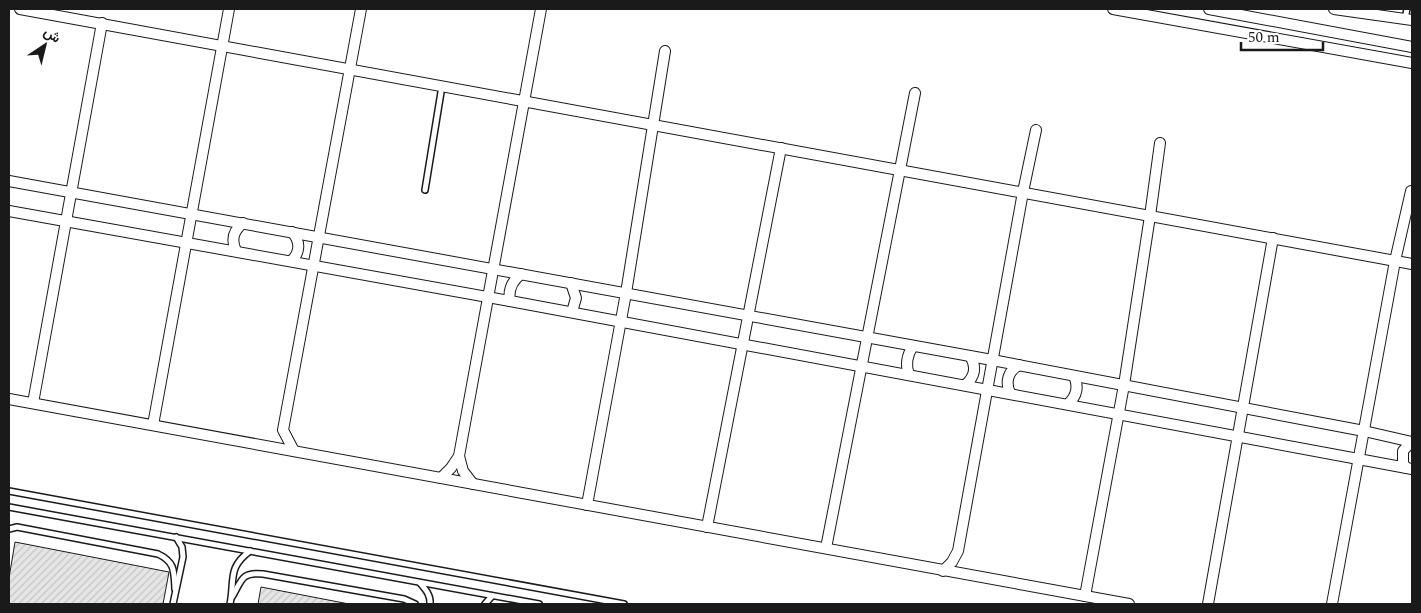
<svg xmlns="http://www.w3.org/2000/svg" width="1421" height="613" font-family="Spectral,Vazirmatn,serif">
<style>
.building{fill:url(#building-hatch);stroke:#1a1a1a}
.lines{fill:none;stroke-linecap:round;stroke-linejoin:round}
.lane-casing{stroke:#1a1a1a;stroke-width:8}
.street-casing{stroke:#1a1a1a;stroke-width:12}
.lane{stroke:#fff;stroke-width:5}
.street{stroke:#fff;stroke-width:10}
</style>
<defs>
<pattern id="building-hatch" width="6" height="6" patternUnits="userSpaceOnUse" patternTransform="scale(1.25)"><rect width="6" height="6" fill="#e6e6e6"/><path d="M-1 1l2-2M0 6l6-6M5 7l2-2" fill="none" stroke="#c5c5c5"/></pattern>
</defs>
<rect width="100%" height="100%" fill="#fff"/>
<g class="building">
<path d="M15,542L169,572L163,604H9V578Z"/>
<path d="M261,587L349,604H258Z"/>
</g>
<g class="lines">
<defs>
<g id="lane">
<path d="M1405,19L1407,9"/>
<path d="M425,190L442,86"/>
<path d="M9,491L624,604"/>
<path d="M9,507L539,604"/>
<path d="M9,529L17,527L158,554C175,562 174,571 175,589"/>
<path d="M420,583C425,589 431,595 430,604"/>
<path d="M232,597C242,580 241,572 263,574L404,599L415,604"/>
<path d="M173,604L183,557L182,547L176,537"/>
<path d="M230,604C235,580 227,568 250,551"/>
<path d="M485,604L492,596"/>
</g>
<g id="street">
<path d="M20,9L1412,264"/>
<path d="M1113,9L1412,63"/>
<path d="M1209,9L1412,47"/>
<path d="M1334,9L1412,20"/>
<path d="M9,181L992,360L1364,431L1412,442"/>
<path d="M9,211L510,301L1412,469"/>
<path d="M236,251C231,240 233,231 243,223"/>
<path d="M291,261C300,253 301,242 292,232"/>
<path d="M571,283L576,298L572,312"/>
<path d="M510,301C508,290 512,281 521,274"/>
<path d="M909,375C905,364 907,355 913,346"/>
<path d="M965,385C975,377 977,367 970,356"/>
<path d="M1010,393C1005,382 1008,371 1019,365"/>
<path d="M9,399L1129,604"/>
<path d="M33,403L102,23"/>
<path d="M1068,404C1077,396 1079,387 1074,376"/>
<path d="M153,425L229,9"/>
<path d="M294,451L283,430L361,9"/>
<path d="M459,456L463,471L473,484"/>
<path d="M1406,468L1403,463V451L1411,442"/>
<path d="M441,478L451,468L459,456L541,9"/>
<path d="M587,505L626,293L665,51"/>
<path d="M707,527L781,148"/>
<path d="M826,548L915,93"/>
<path d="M943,571L952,562L958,551L1023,192L1036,130"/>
<path d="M1085,596L1124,385L1150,216L1160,143"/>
<path d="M1208,604L1273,238"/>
<path d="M1332,604L1395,261L1411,191"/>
</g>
</defs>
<use href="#lane" class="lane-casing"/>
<use href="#street" class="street-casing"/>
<use href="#lane" class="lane"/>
<use href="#street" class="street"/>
</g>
<rect width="1421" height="613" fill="none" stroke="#1a1a1a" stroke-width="20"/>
<g transform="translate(45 45) rotate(35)" stroke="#ffffff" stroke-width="4" paint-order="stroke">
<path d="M0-4L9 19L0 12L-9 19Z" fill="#1a1a1a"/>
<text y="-8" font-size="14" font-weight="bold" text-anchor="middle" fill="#1a1a1a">ش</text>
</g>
<path d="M1241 42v8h82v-8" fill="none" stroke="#1a1a1a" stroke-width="2.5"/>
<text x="1248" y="42" font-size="15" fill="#1a1a1a" stroke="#ffffff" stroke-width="4" paint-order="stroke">50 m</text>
</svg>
